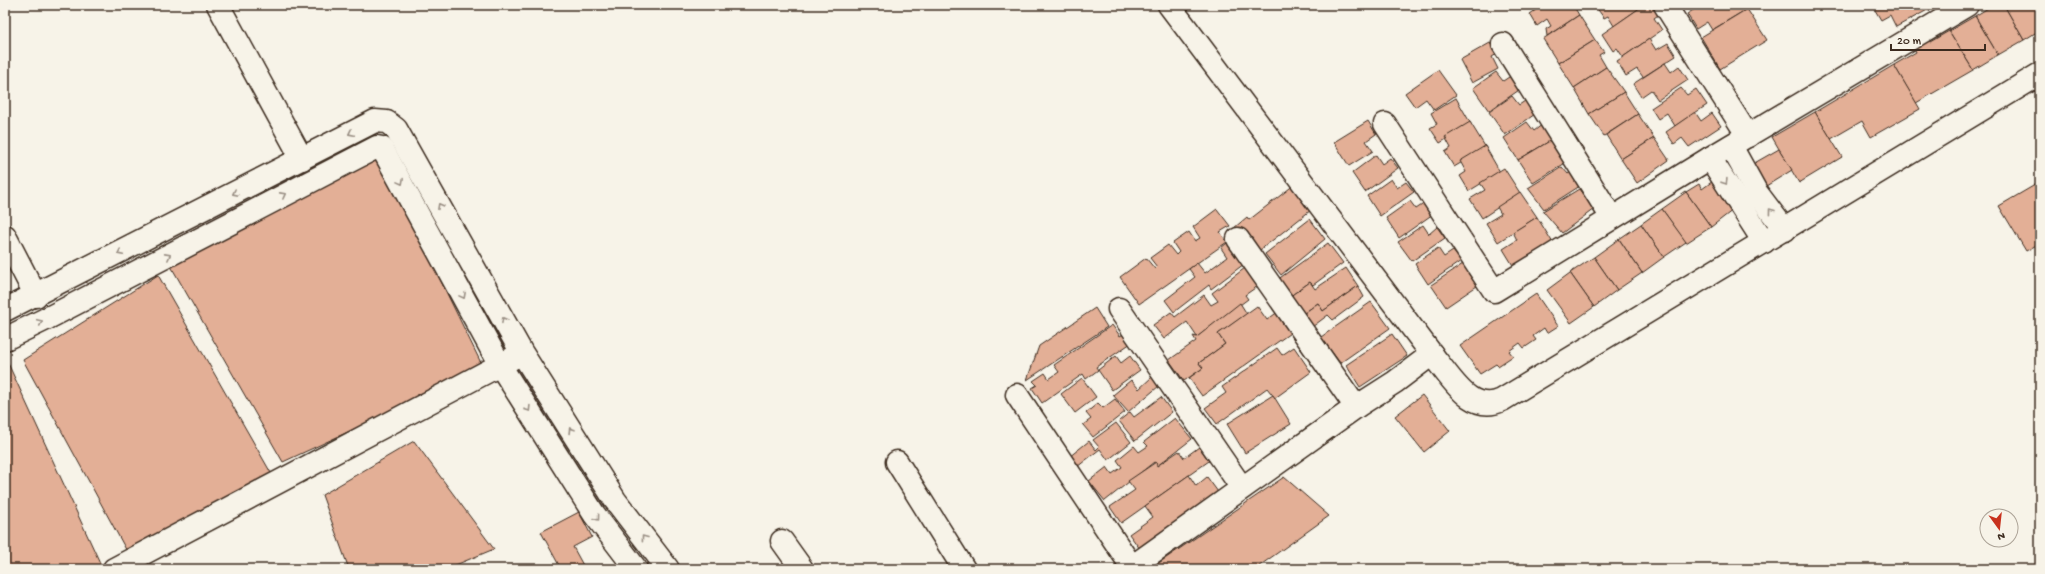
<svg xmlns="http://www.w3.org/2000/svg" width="2045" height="574" font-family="'Gochi Hand',sans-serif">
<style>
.building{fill:#e3af96;stroke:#3b2a1e}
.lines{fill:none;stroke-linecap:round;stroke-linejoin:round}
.street-casing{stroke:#3b2a1e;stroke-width:25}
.street{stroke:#f7f3e8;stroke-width:22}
.oneway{stroke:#998e83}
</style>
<rect width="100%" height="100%" fill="#f7f3e8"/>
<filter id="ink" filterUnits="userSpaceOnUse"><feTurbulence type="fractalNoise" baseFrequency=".025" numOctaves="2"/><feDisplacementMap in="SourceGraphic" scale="8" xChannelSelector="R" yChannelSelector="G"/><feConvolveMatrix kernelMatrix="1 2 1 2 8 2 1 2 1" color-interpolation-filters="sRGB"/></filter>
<g filter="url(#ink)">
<g class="building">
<path d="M1543,5H1573L1579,15L1547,36L1546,29L1551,26L1547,19L1537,26L1530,14Z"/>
<path d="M1600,5H1644L1614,26L1608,16L1604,18L1596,7Z"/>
<path d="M1644,5H1656L1661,13L1654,18L1662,30L1623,57L1617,48L1613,51L1602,34Z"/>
<path d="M1701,5H1745L1747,9L1712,30L1707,22L1696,29L1687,14Z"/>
<path d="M1872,5H1934L1935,6L1896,27L1890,15L1881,20Z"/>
<path d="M1993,5H2004L2024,40L1998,55L1975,16Z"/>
<path d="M2004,5H2034L2040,15V30L2024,40Z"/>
<path d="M1747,9L1767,40L1720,69L1701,37Z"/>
<path d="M1579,15L1595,40L1558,63L1543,39Z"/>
<path d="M1975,16L1998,55L1973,70L1949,31Z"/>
<path d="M1949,31L1973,70L1916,103L1894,65L1916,52L1913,46L1928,37L1930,42Z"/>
<path d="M1649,39L1656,50L1668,43L1676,56L1643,77L1637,69L1626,76L1617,61Z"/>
<path d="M1595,40L1604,52L1599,55L1606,67L1574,88L1558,63Z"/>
<path d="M1490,43L1497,54L1492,57L1498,69L1472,83L1460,60Z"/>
<path d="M1665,63L1671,72L1679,66L1688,80L1658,100L1651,90L1641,97L1633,84Z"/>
<path d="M1894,65L1920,109L1871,137L1862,121L1831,139L1815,112Z"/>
<path d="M1606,67L1624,92L1589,114L1574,88Z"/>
<path d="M1438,70L1456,95L1434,110L1426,99L1415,107L1405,93Z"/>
<path d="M1496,72L1503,81L1512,75L1522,88L1489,111L1473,88Z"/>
<path d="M1681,88L1687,95L1696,89L1707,105L1675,126L1667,113L1658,119L1651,108Z"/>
<path d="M1624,92L1638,114L1604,136L1589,114Z"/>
<path d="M1512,96L1519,105L1528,99L1538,112L1505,135L1489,112Z"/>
<path d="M1456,98L1471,124L1440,143L1430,128L1437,124L1431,113Z"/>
<path d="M1695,112L1701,121L1712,113L1721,126L1689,147L1682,138L1674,144L1666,132Z"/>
<path d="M1815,112L1842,157L1799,183L1772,137Z"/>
<path d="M1638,114L1654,138L1621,159L1606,135Z"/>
<path d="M1368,121L1376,134L1366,141L1373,151L1349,166L1334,142Z"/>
<path d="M1470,122L1486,148L1454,167L1445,152L1451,148L1445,137Z"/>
<path d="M1527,122L1534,131L1543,124L1553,139L1518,160L1504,138Z"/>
<path d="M1654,138L1669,160L1637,183L1621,159Z"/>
<path d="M1553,139L1567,162L1533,183L1518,160Z"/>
<path d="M1485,146L1500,172L1469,191L1460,176L1466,172L1460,161Z"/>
<path d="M1779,149L1792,170L1758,191L1744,169Z"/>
<path d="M1376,155L1382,164L1390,158L1398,168L1365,192L1352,173Z"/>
<path d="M380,157L484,369L283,462L168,261Z"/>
<path d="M1562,167L1568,174L1573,170L1583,184L1544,209L1528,188Z"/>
<path d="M1504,168L1520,193L1482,218L1470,199L1485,190L1480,183Z"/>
<path d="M1391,179L1397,188L1406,182L1414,192L1380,216L1367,196Z"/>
<path d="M1299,181L1311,210L1255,254L1234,228L1247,217L1249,220Z"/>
<path d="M1713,181L1733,210L1711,227L1686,192L1699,184L1702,189Z"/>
<path d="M2040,182V243L2026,251L1999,206Z"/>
<path d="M1579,189L1584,196L1589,193L1598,206L1562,233L1543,211Z"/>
<path d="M1520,192L1537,217L1498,242L1486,223L1501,214L1497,207Z"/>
<path d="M1686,192L1711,227L1686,243L1662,209Z"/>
<path d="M1410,201L1416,209L1425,203L1433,214L1399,238L1386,218Z"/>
<path d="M1217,209L1230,226L1220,232L1227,242L1139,304L1120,277L1146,258L1155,269L1157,267L1150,258L1168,245L1176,255L1179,252L1173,243L1189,232L1195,241L1200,238L1193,227Z"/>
<path d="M1662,209L1686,242L1664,257L1641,224Z"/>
<path d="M1537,217L1553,243L1514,267L1503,249L1517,240L1513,232Z"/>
<path d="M1310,219L1325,239L1281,275L1265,254Z"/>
<path d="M1641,224L1664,257L1642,273L1619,239Z"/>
<path d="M1423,225L1429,234L1437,227L1445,238L1412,261L1398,242Z"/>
<path d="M1619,239L1642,273L1617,290L1594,257Z"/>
<path d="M1227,243L1244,264L1211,289L1209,285L1174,312L1165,300L1195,277L1189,269L1197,263L1205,273L1227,257L1221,248Z"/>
<path d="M1328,243L1343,263L1313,285L1310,282L1289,297L1277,280Z"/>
<path d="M1438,248L1444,257L1453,251L1461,261L1428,284L1415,264Z"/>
<path d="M1594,257L1617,290L1594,307L1570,273Z"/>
<path d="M1469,260L1475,268L1468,273L1477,286L1446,307L1431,285Z"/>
<path d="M1245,268L1258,286L1245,295L1248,299L1197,337L1187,322L1164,339L1153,325L1171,312L1175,317L1204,295L1211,305L1218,301L1212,293Z"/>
<path d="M1346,268L1358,286L1323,311L1318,303L1303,314L1289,297L1310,282L1315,289Z"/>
<path d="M1570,273L1594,307L1571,323L1547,290Z"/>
<path d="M158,275L275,480L130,557L23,360Z"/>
<path d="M1358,286L1364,297L1333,320L1328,315L1312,327L1303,314L1318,303L1323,311Z"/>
<path d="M1536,294L1558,326L1547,333L1544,328L1533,336L1536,340L1524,348L1520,343L1509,351L1513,356L1498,366L1496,364L1480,374L1460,346Z"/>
<path d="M1371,302L1390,328L1340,363L1321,337Z"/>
<path d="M1240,303L1247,314L1218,334L1225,344L1199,363L1203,368L1184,381L1169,360L1196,341L1193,336L1197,337Z"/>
<path d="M1257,306L1267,320L1279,311L1293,331L1202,396L1189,378L1203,368L1199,363L1225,344L1218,334Z"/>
<path d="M1095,308L1107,327L1027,380L1039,346Z"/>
<path d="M1112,325L1120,336L1125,333L1131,343L1096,367L1098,370L1086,379L1083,374L1042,403L1032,388L1037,385L1033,381L1045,373L1049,379L1059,372L1054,365Z"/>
<path d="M1392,334L1407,356L1360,387L1346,365Z"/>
<path d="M1294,347L1311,372L1275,398L1267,388L1217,424L1205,408L1226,393L1222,387L1277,348L1282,355Z"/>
<path d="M1116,356L1121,363L1130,356L1140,370L1112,390L1098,370Z"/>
<path d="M6,359L101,565L93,569H5Z"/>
<path d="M1152,377L1159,386L1128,412L1113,395L1131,380L1139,389Z"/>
<path d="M1082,378L1096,397L1075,413L1061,394Z"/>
<path d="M1273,395L1291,424L1245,453L1227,424Z"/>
<path d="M1422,395L1450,431L1424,452L1395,416Z"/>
<path d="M1161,397L1172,412L1135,441L1119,421L1130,412L1134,417Z"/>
<path d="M1115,399L1125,412L1093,437L1083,425L1091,419L1086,413L1098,403L1103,408Z"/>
<path d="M1175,418L1192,439L1157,466L1154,462L1105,501L1089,481L1107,467L1112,474L1122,467L1117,460L1134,446L1139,452L1148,446L1144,442Z"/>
<path d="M1116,423L1131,442L1108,460L1100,449L1077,467L1069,457L1089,441L1096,450L1099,447L1093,440Z"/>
<path d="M414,441L494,549L446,569H349L322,495Z"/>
<path d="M1199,447L1209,461L1121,523L1110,507L1135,490L1128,481L1156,462L1157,466L1179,451L1184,458Z"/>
<path d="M1189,475L1196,486L1207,477L1218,492L1140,549L1129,534L1153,517L1145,506Z"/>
<path d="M1284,477L1329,516L1255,569H1150Z"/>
<path d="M579,512L592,537L573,547L585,569H561L541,532Z"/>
</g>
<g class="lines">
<defs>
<g id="street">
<path d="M218,5L302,159"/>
<path d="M1169,5L1437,361C1454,382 1472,414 1502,400L2040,74"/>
<path d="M1665,5L1748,136"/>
<path d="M1503,44L1612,218"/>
<path d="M1385,124L1494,291L1710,158L1967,5"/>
<path d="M1731,146L1757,193L1785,230"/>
<path d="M1710,158L1764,242"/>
<path d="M5,236L36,296"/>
<path d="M1238,239L1356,407"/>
<path d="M1119,309L1242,488"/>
<path d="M5,310L375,121L387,122L396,129L522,353L615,500L668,569"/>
<path d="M5,339L48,318L377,147L382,148L500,365L594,514L636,569"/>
<path d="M1017,395L1132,567"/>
<path d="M897,462L964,569"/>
<path d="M782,541L802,569"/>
<path d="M114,569L513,358"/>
<path d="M1129,569L1356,407L1395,382L1432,354"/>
</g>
</defs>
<use href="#street" class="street-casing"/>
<use href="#street" class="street"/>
</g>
<defs><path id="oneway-chevron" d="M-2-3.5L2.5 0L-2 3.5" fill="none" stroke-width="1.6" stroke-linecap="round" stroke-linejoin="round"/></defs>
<g class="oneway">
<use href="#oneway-chevron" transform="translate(351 133) rotate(153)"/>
<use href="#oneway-chevron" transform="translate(401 182) rotate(62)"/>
<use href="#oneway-chevron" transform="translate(1725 182) rotate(58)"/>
<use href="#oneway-chevron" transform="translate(235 193) rotate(153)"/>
<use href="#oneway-chevron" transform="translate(283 195) rotate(-28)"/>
<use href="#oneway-chevron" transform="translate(440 206) rotate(-119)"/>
<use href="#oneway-chevron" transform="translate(1771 211) rotate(-127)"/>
<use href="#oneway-chevron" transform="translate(120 253) rotate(153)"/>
<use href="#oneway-chevron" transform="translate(168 256) rotate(-28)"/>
<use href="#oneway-chevron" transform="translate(463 296) rotate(62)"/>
<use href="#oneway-chevron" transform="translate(504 320) rotate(-119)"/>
<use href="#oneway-chevron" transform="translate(40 322) rotate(-25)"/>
<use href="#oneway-chevron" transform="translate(528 409) rotate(58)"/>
<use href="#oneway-chevron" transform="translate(571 430) rotate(-122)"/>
<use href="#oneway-chevron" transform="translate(597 518) rotate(53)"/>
<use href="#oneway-chevron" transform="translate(644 538) rotate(-127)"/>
</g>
</g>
<rect width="2045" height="574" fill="none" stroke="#f7f3e8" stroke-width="20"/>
<rect x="10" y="10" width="2025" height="554" fill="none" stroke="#3b2a1e" stroke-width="1.5" filter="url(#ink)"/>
<g transform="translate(1999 528) rotate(165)"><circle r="19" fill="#f7f3e8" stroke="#aca397"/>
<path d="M0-3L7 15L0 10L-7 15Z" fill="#c8321e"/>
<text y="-6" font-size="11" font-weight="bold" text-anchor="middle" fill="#3b2a1e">N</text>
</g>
<path d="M1891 44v6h94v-6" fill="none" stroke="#3b2a1e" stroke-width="2"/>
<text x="1897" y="44" font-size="12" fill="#3b2a1e" stroke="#f7f3e8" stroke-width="3" paint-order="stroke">20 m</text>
</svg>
